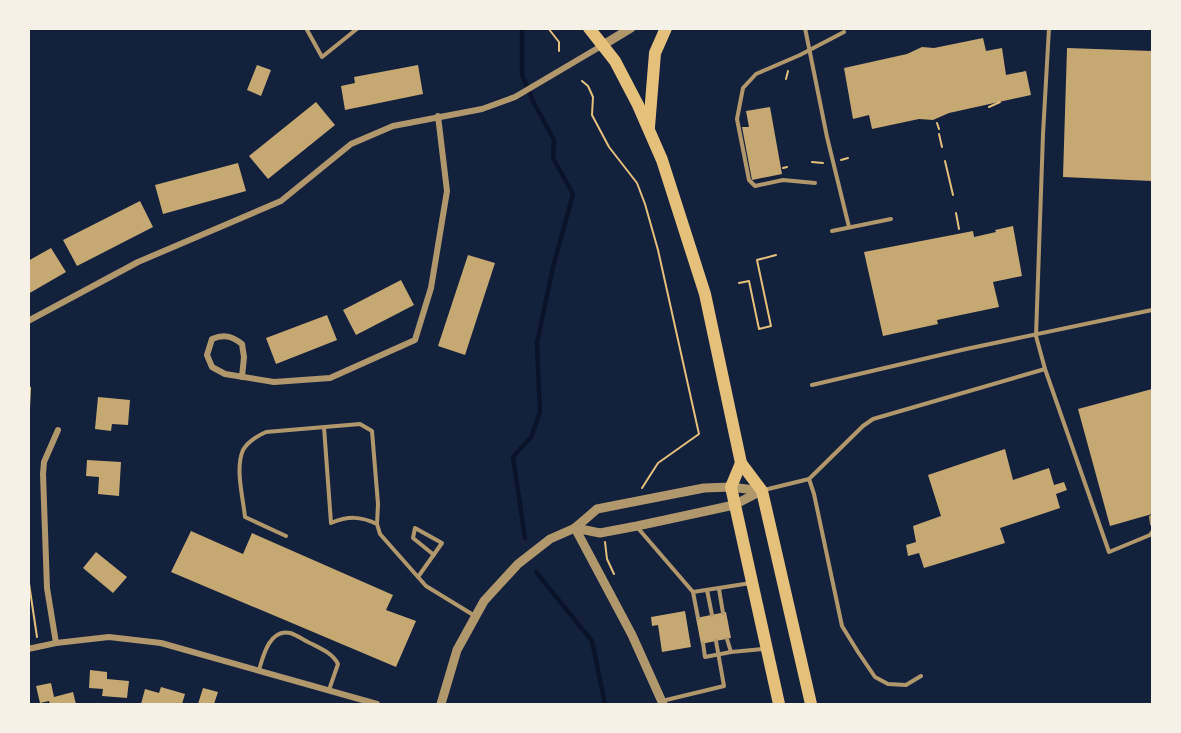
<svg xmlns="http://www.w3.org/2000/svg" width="1181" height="733" font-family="Figtree,sans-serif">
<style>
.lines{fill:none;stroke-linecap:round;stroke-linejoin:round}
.stream{stroke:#0b132b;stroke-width:4.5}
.building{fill:#c6a872}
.path{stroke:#e5c07b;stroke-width:2}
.service{stroke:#b1986c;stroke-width:4}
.minor{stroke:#b1986c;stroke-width:6}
.tertiary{stroke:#b1986c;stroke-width:9}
.primary{stroke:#e5c07b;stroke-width:12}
</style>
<rect width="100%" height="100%" fill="#14213d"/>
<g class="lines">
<g class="stream">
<path d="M522,28V75L534,103L554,140L553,158L573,194L553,267L537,343L540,412L531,437L513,457L525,538"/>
<path d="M536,572L592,641L605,704"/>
</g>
</g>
<g class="building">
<path d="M983,38L986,51L1002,48L1006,75L1026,71L1031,95L949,113L933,120L919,119L872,129L869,115L853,119L844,68L907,54L922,47L934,48Z"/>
<path d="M1067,48L1152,51V181L1063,177Z"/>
<path d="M257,65L271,70L261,96L247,90Z"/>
<path d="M418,65L423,94L345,110L341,86L355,83L354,77Z"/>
<path d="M316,102L335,125L268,179L249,156Z"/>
<path d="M770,107L782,174L752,180L742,127H749L746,111Z"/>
<path d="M238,163L246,191L163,214L155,185Z"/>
<path d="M140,201L153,227L77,266L63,240Z"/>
<path d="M1013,226L1022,276L993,282L999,307L937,320L938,324L883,336L864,252L973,231L974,237L996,232L995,230Z"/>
<path d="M51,248L66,272L28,294V261Z"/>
<path d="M468,255L495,263L465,355L438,346Z"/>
<path d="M401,280L414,305L356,335L343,310Z"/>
<path d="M327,315L337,340L276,364L266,338Z"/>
<path d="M1152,389V514L1110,526L1078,409Z"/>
<path d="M98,397L130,400L128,425L112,424L111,431L95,429Z"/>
<path d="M1005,449L1013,480L1049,468L1054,485L1064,482L1067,490L1056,494L1060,508L1000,528L1005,543L924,568L919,553L908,556L906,545L916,542L913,526L941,516L928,475Z"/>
<path d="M87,460L121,462L119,496L98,494L99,477L86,476Z"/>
<path d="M191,531L243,554L252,533L393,595L386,610L416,621L396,667L171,572Z"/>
<path d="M96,552L127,577L113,593L83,568Z"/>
<path d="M685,611L691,647L662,652L658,625L652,626L651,617Z"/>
<path d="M726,612L731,638L701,644L696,618Z"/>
<path d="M90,670L107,672V679L129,681L127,698L102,696L103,689L89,688Z"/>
<path d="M51,683L54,697L73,692L76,704H50L49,701L40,703L36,686Z"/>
<path d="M161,687L185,694L182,704H141L145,689L159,693Z"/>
<path d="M203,688L218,692L214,704H198Z"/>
</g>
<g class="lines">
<g class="path">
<path d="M548,28L559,42V51"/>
<path d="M786,79L788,71"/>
<path d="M582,81L588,86L593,97L592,115L609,147L637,183L645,204L658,250L699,434L658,463L642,488"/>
<path d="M989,107L1000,102"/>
<path d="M937,123L939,129"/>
<path d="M939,134L942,147"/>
<path d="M841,160L848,158"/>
<path d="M945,161L953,195"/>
<path d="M812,162L823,163"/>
<path d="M783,168L787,167"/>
<path d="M956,213L959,229"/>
<path d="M739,283L749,281L759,329L771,326L757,260L776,255"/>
<path d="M28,385L30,388L28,428"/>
<path d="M605,542L607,559L614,574"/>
<path d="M28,577L37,637"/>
</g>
<g class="service">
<path d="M306,28L322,57L358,28"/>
<path d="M805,28L827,137L849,227"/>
<path d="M1049,28L1043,134L1036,336L1045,369L1109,552L1150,535L1152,532"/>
<path d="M815,183L783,180L755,186L749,180L737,119L743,88L756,74L800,55L844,32"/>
<path d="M832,231L891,219"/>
<path d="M812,385L966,349L1152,310"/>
<path d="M324,427L331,523C348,516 360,516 377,524"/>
<path d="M809,479L814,494L842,626L858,652L875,677L888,684L906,685L921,676"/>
<path d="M764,490L809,479L863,426L873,419L1045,369"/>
<path d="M1151,517L1152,524"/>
<path d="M637,527L693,592L751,583"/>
<path d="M286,536L245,517C243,497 235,469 243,450C248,441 257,436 266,432L360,424L372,431L378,504L377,524L380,534L418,577"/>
<path d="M434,555L413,538L415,528L442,543L418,577L426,586L475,616"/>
<path d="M719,589L723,613"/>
<path d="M707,590L712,615"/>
<path d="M693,592L698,618"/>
<path d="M703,643L705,657L731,652L727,639"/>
<path d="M731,652L763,649"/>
<path d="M259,670C263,656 270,628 290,633C297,635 305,641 312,644C322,649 333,654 338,664L329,690"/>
<path d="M662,701L724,686L716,641"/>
</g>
<g class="minor">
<path d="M28,321L138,262L281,201L351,144L393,126L482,109L515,97L603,45"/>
<path d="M242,377L244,357L242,344C232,336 224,334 212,339L207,355L212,367L225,374L274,382L330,378L415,340L431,288L447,191L438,116"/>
<path d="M56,643L47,588L43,474L44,462L58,430"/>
<path d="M28,649L56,643L109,637L161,643L377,704"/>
</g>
<g class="tertiary">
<path d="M603,45L631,28"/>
<path d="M575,528L632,635L663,704"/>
<path d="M575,528L600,533L637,526L734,505L761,491"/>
<path d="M441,704L457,650L484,601L518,564L550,539L575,528L597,509L704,488L731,487L762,491"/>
</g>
<g class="primary">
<path d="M589,28L615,61L638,105L662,160L705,294L741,463L762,491L811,704"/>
<path d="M649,127L655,53L666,28"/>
<path d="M741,463L731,487L779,704"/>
</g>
</g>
<rect width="1181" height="733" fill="none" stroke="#f6f1e7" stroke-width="60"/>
</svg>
